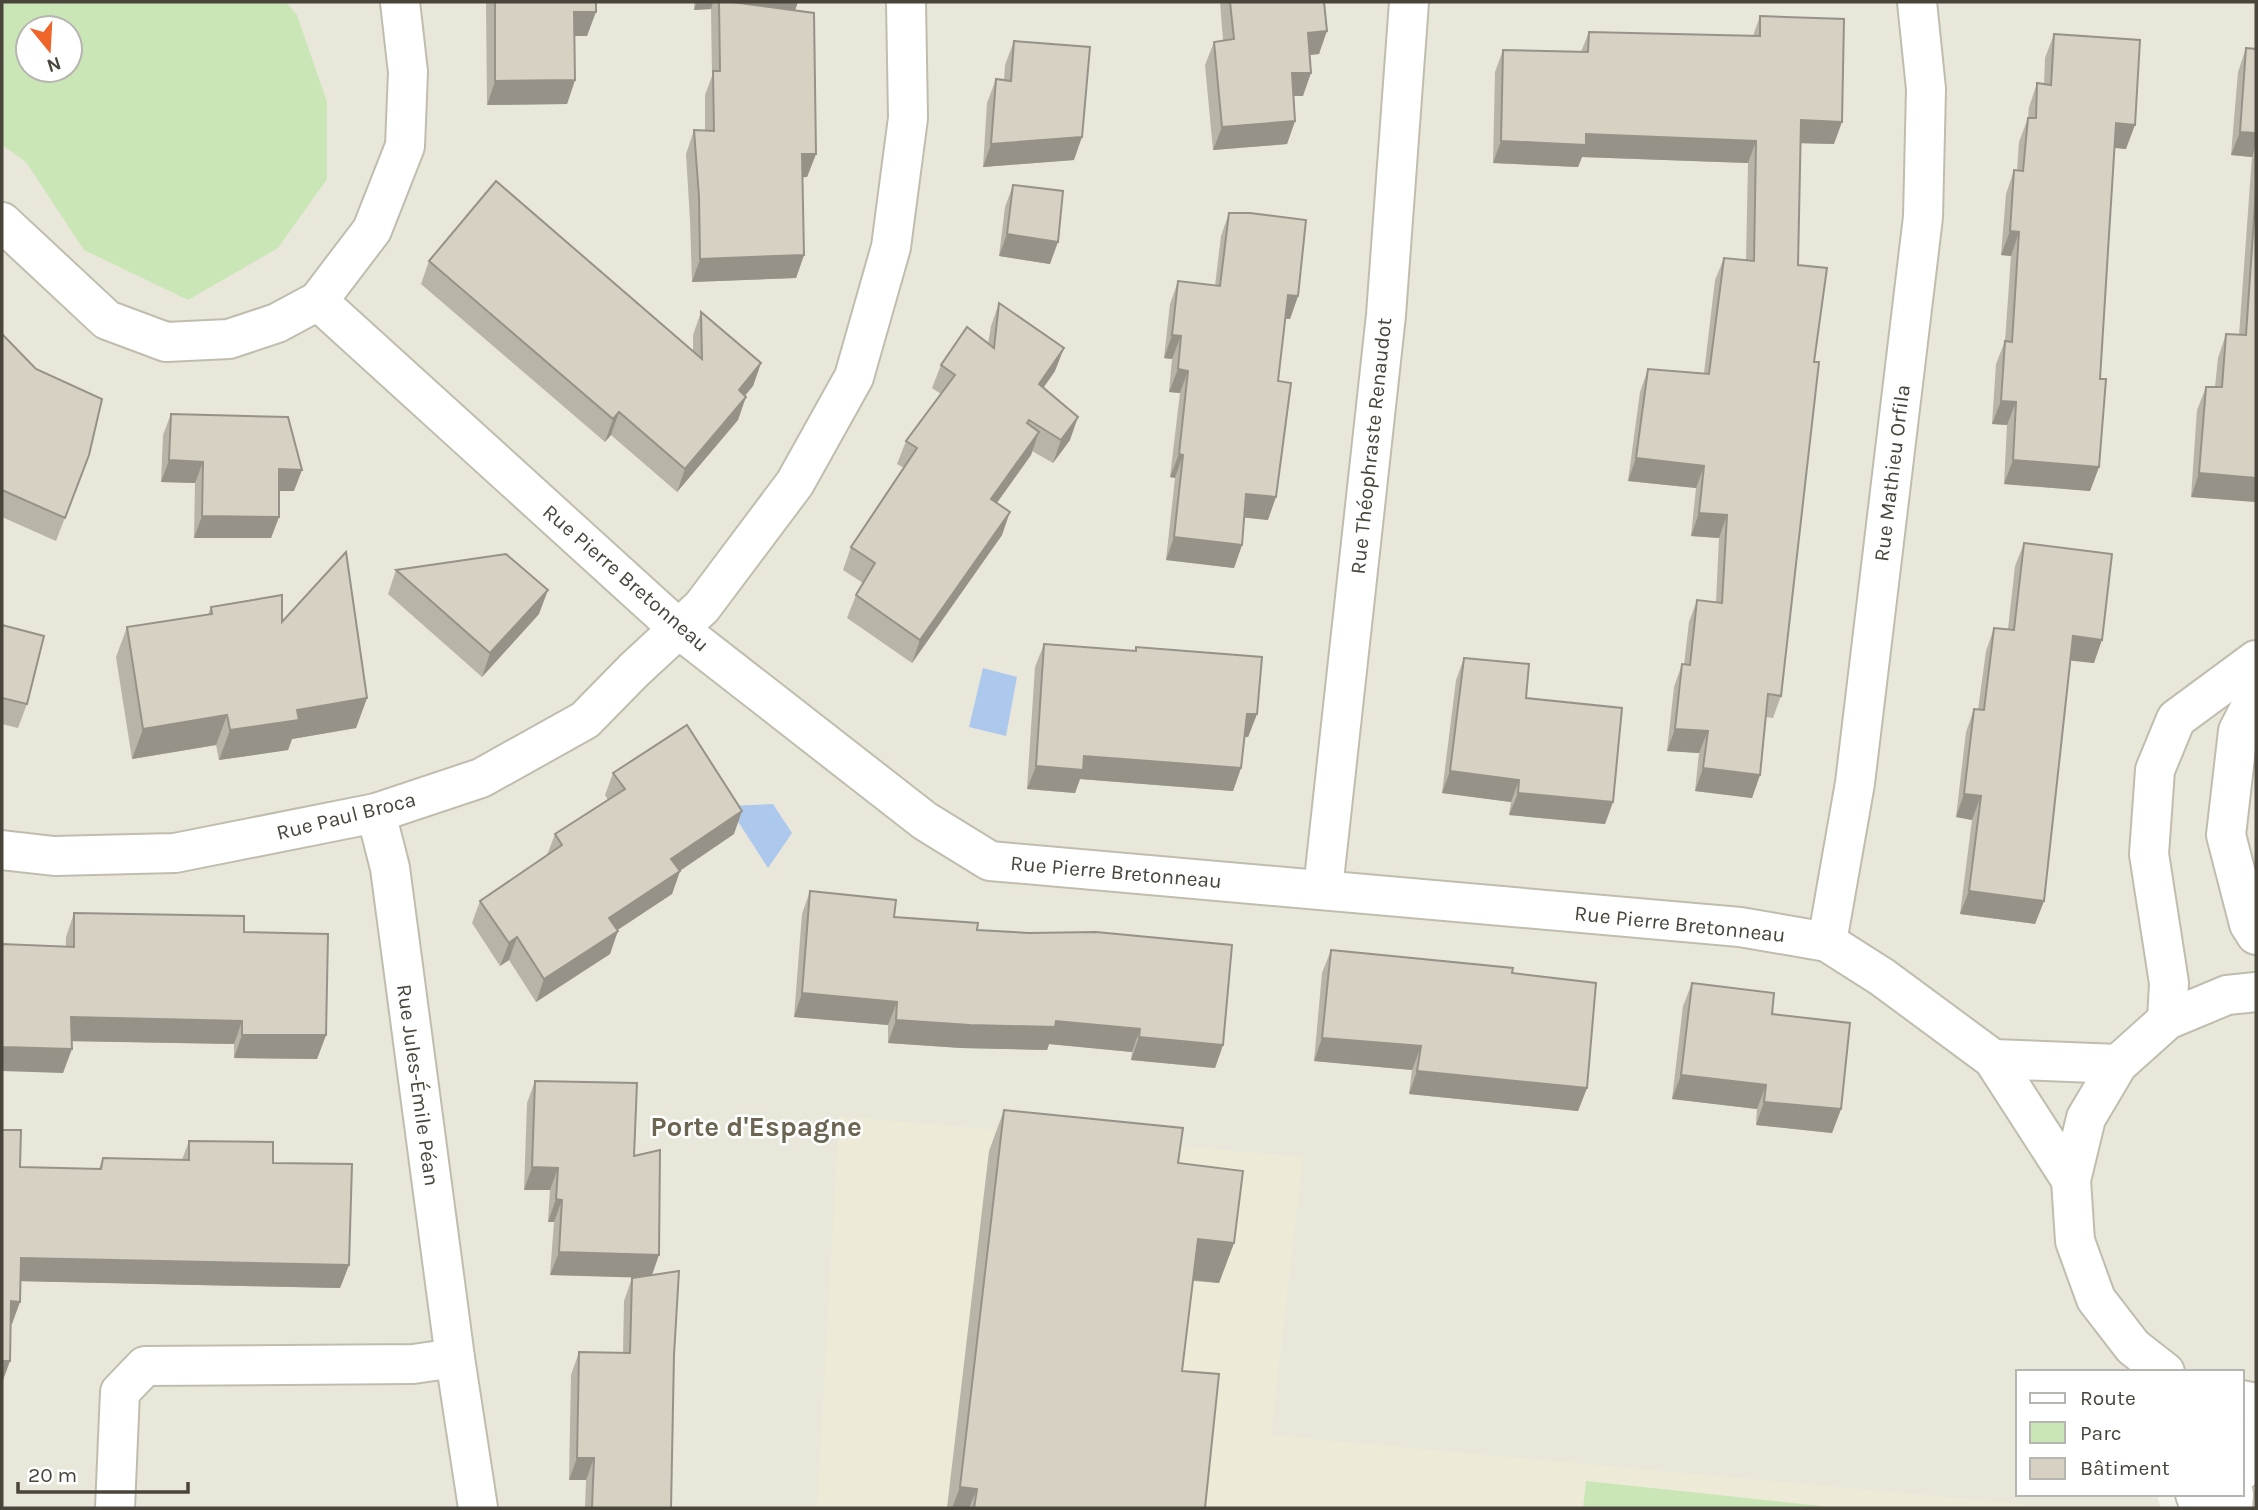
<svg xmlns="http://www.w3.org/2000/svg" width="2258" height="1510" font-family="Karla,sans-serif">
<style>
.residential{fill:#e9e6da;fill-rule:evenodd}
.education{fill:#edead7}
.green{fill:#cae6b7;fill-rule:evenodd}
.water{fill:#acc9ed}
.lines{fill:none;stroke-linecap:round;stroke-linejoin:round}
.minor-casing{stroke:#c0bdaf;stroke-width:42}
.minor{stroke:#fff;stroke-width:38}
.wall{fill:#b8b4a7}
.shaded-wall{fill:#969288}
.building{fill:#d6d1c2;stroke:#969288;stroke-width:2}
.labels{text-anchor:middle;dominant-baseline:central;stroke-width:5;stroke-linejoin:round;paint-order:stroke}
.street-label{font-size:21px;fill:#49453a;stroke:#fff}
.district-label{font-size:28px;font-weight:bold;fill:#6b6551;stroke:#fff}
</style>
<rect width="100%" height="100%" fill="#f5f4ec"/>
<path class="residential" d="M2,2H2256V1438L2242,1442V1372H2018V1494H2156L2161,1508H2ZM28,28H70V70H28Z"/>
<path class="education" d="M839,1116L1303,1157L1271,1435L2022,1504L2021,1508H817Z"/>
<g class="green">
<path d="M2,2H286L297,15L327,102V179L278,248L188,300L84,250L26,162L2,145ZM28,28H70V70H28Z"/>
<path d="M1586,1481L1840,1508H1583Z"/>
</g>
<g class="water">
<path d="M983,668L1017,677L1006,736L969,727Z"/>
<path d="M773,804L792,833L768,868L728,806Z"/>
</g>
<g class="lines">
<defs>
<g id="minor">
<path d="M2,222L107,320L166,342L229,339L277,323L318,301L372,230L405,146L408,72L400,2"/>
<path d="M318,301L680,630L925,821L990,861L1740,927L1827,942L1882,977L1993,1059L2071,1180"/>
<path d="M2256,696L2238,731L2226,835L2249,924L2256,935"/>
<path d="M376,813L390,868L455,1358L478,1508"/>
<path d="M2,850L54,856L175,853L376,813L481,778L585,720L634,670L702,607L795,483L854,377L891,247L908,118L906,2"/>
<path d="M1323,889L1386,315L1409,2"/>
<path d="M1827,942L1855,783L1923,217L1926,89L1917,2"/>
<path d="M2167,1020L2169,983L2149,854L2155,770L2176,719L2256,660"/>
<path d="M1993,1059L2118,1064"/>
<path d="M2165,1372L2133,1347L2096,1299L2075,1241L2071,1180L2086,1118L2118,1064L2167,1020L2227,995L2256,992"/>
<path d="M2242,1400L2256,1403"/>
<path d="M2242,1470L2256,1436"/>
<path d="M2195,1494L2200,1508"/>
<path d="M115,1508L120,1392L145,1366L413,1364L455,1358"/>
<path d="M2233,1508L2234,1494"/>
</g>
</defs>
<use href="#minor" class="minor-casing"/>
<use href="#minor" class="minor"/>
</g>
<g class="wall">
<path d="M486,2H596L587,36H575V80L567,104L487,105Z"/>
<path d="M694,2H798L795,10H793L816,154L807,177H802L804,255L796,278L692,282L690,220L686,154L694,130L705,131V95L712,76L711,9L694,10Z"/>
<path d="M1220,2H1324L1319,54L1310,55L1303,96H1294L1295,121L1287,144L1213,150L1205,65L1214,42L1223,40Z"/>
<path d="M1760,16L1834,144L1800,143L1798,265L1814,362L1781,696L1773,718L1766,717L1760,775L1752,798L1695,791L1699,753L1667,751L1674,687L1682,664L1684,665L1689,622L1697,600L1716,602L1719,538L1691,536L1696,488L1628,481L1640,392L1648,369L1704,373L1715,280L1724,258L1746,260L1748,163L1582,157L1578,167L1493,163L1495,72L1503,50L1581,52L1589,32L1753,36Z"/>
<path d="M2054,34L2126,149L2114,148L2100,379L2099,467L2090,491L2004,484L2007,425L1992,424L1996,364L2005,341L2011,256L2001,255L2006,194L2014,170L2017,171L2019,142L2028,118L2029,107L2037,83L2044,84L2045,58Z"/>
<path d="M1014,41L1074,160L983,167L987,103L996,79L1004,81L1005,65Z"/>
<path d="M2246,48L2256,49V502L2191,497L2197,410L2206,387H2215L2218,358L2226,334L2239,335L2252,157L2231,155L2238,72Z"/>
<path d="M1013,185L1050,264L999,256L1005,207Z"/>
<path d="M1229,213L1298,296L1290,319H1285L1278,381L1268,520L1244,517L1242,545L1234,568L1166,560L1175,478L1170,477L1180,393L1169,392L1172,359L1164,358L1170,304L1178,281L1215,286L1221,236Z"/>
<path d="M429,261L693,352V335L701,312L761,363L753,386L745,396L738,420L677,492L611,435L605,442L421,284Z"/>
<path d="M999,303L1055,371L1043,388L1070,440L1053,463L1032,451L1031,455L997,503L1002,535L912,663L847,618L856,595L863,583L843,570L851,547L904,468L897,464L906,441L941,394L932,388L941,365L988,344L991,326Z"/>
<path d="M2,334L89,455L56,541L2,517Z"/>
<path d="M171,414L294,491H279V517L271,538H194L195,483L161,482L163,435Z"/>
<path d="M2024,543L2094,663L2070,660L2044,901L2035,924L1960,914L1972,820L1956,817L1966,732L1974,709L1978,710L1986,651L1994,628L2008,629L2015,566Z"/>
<path d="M396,570L539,614L482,677L388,594Z"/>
<path d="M211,607L282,622L367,698L356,728L292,739L288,750L219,760L216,745L132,759L116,657L127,627L208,614Z"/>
<path d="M2,625L27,704L18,728L2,724Z"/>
<path d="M1044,644L1135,651L1136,647L1257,714L1248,737H1245L1241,768L1233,791L1080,779L1075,793L1027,789L1035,667Z"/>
<path d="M1464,658L1526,698L1613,802L1605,824L1509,815L1511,802L1442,793L1456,680Z"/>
<path d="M613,773L734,834L680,871L672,894L617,930L610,954L536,1002L509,960L500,966L472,923L480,901L547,855L555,834L608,800L605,795Z"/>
<path d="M810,891L894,917L977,930L1223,1045L1215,1068L1131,1060L1132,1052L1049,1044L1047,1050L961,1048L888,1043V1025L794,1017L802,914Z"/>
<path d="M74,913L244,932L326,1035L317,1059L234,1058V1044L72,1041L63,1073L66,937Z"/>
<path d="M1331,950L1512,973L1587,1088L1578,1111L1409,1094L1412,1070L1314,1061L1322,973Z"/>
<path d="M1692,983L1772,1014L1841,1109L1832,1133L1756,1125L1757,1109L1672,1099L1683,1006Z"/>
<path d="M535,1081L634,1156L652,1275L674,1355L671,1508H585L586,1480H569L571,1375L579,1352L623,1353L624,1301L632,1278L636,1277L550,1275L554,1222H548L550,1190H524L527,1103Z"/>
<path d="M1004,1110L1178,1163L1234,1243L1219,1283L1193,1281L1182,1371L1205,1508H947L989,1151Z"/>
<path d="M189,1141L273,1163L349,1265L340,1288L21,1281L12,1324H11L2,1383L20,1167L99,1169L103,1158L182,1160Z"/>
</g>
<g class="shaded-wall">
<path d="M697,2H713L711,9L694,10Z"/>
<path d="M727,2H798L795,10L720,24Z"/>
<path d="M574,12H596L587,36H566Z"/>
<path d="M1327,31L1319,54L1300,56L1308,33Z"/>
<path d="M1292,73H1311L1303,96H1284Z"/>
<path d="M575,80L567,104L487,105L495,81Z"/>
<path d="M1801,120L1842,122L1834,144L1793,143Z"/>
<path d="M1295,121L1287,144L1213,150L1222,127Z"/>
<path d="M2116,123L2135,125L2126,149L2107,147Z"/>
<path d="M2240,132L2256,133V144L2252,157L2231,155Z"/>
<path d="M1586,134L1756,141L1748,163L1582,157L1578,167L1493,163L1501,141Z"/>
<path d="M1082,137L1074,160L983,167L991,144Z"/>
<path d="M802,154H816L807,177L793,178Z"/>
<path d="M2010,231L2019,232L2011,256L2001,255Z"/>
<path d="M1007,234L1058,242L1050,264L999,256Z"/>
<path d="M804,255L796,278L692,282L700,259Z"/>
<path d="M1288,295L1298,296L1290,319L1280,318Z"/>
<path d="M1172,335L1181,336L1172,359L1164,358Z"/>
<path d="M1064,348L1055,371L1030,407L1039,384Z"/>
<path d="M761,363L753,386L730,413L739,390Z"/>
<path d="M1178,369L1188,371L1180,393L1169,392Z"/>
<path d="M746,397L738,420L677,492L685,469Z"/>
<path d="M2001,401L2016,402L2007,425L1992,424Z"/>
<path d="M619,412L611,435L605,442L613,419Z"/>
<path d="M1078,417L1070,440L1053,463L1061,440Z"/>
<path d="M1039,432L1031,455L983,522L991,499Z"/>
<path d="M1179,454L1183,455L1175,478L1170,477Z"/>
<path d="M1636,458L1704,466L1696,488L1628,481Z"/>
<path d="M169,460L203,462L195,483L161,482Z"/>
<path d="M2013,460L2099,467L2090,491L2004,484Z"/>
<path d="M279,469L302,470L294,491H271Z"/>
<path d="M2199,473L2256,478V502L2191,497Z"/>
<path d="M1246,494L1276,497L1268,520L1238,517Z"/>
<path d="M1010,512L1002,535L912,663L920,640Z"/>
<path d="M1699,513L1727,515L1719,538L1691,536Z"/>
<path d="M202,516L279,517L271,538H194Z"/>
<path d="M1174,537L1242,545L1234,568L1166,560Z"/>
<path d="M548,590L539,614L482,677L490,653Z"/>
<path d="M2073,636L2102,640L2094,663L2065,660Z"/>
<path d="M367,698L356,728L292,739L288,750L219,760L230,730L297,710Z"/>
<path d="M1247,714H1257L1248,737H1239Z"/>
<path d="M227,715L216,745L132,759L143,729Z"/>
<path d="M1675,729L1708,731L1699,753L1667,751Z"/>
<path d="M1084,756L1241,768L1233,791L1080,779L1075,793L1027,789L1036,766Z"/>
<path d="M1703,768L1760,775L1752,798L1695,791Z"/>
<path d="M1450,771L1519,780L1511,802L1442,793Z"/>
<path d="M1518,793L1613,802L1605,824L1509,815Z"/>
<path d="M1964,794L1981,796L1972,820L1956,817Z"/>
<path d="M742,811L734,834L663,882L671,859Z"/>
<path d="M680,871L672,894L601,941L609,918Z"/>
<path d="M1969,891L2044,901L2035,924L1960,914Z"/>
<path d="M618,931L610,954L536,1002L544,979Z"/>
<path d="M517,937L509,960L500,966L509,943Z"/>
<path d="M802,993L897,1002L888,1025L794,1017Z"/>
<path d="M71,1017L242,1021L234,1044L63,1041Z"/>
<path d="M896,1020L1056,1021L1140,1029L1132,1052L1049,1044L1047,1050L961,1048L888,1043Z"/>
<path d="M242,1035H326L317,1059L234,1058Z"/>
<path d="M1139,1037L1223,1045L1215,1068L1131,1060Z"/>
<path d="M1322,1038L1421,1046L1412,1070L1314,1061Z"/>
<path d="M2,1047L72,1049L63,1073L2,1071Z"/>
<path d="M1417,1071L1587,1088L1578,1111L1409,1094Z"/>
<path d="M1681,1075L1766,1085L1757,1109L1672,1099Z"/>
<path d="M1764,1102L1841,1109L1832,1133L1756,1125Z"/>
<path d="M532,1167L558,1168L550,1190H524Z"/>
<path d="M556,1199L562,1200L554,1222H548Z"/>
<path d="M1198,1239L1234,1243L1219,1283L1183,1279Z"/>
<path d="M559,1252L659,1255L651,1278L550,1275Z"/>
<path d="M21,1258L349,1265L340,1288L13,1281Z"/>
<path d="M11,1301L20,1302L12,1324H3Z"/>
<path d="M2,1361H10L2,1383Z"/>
<path d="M577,1458H594L586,1480H569Z"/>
<path d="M960,1487L977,1489L969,1508H952Z"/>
</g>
<g class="building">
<path d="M495,2H596V12H574L575,80L495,81Z"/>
<path d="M719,2H732L814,13L816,154H802L804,255L700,259L699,197L694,130L714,131L713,71H720Z"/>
<path d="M1230,2H1324L1327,31L1308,33L1311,73H1292L1295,121L1222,127L1214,42L1234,39Z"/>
<path d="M1760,16L1844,19L1842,122L1801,120L1798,265L1827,268L1814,362H1819L1781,696L1768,694L1760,775L1703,768L1708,731L1675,729L1682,664L1690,665L1697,600L1722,603L1727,515L1699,513L1704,466L1636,458L1648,369L1709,374L1724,258L1754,261L1756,141L1586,134V145L1501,141L1503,50L1588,52L1589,32L1760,36Z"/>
<path d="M2054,34L2140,40L2135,125L2116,123L2100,379H2106L2099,467L2013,460L2016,402L2001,401L2005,341L2012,342L2019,232L2010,231L2014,170L2023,171L2028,118H2036L2037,83L2051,85Z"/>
<path d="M1014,41L1090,47L1082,137L991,144L996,79L1011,81Z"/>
<path d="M2246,48L2256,49V133L2240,132Z"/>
<path d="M496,181L702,359L701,312L761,363L739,390L746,397L685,469L619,412L613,419L429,261Z"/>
<path d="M1013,185L1063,191L1058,242L1007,234Z"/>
<path d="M2256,189V478L2199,473L2206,387H2222L2226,334L2246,335Z"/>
<path d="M1229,213H1250L1306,220L1298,296L1288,295L1278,381L1291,383L1276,497L1246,494L1242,545L1174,537L1183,455L1179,454L1188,371L1178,369L1181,336L1172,335L1178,281L1220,286Z"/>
<path d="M999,303L1064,348L1039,384L1078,417L1061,440L1029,420L1027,423L1039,432L991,499L1010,512L920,640L856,595L875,563L851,547L917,448L906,441L955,375L941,365L967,327L994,348Z"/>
<path d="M2,334L36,369L102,399L89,455L65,518L2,490Z"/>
<path d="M171,414L288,417L302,470L279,469V517L202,516L203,462L169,460Z"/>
<path d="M2024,543L2112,554L2102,640L2073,636L2044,901L1969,891L1981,796L1964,794L1974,709L1984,710L1994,628L2014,630Z"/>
<path d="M346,552L367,698L297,710L299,720L230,730L227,715L143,729L127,627L212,614L211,607L282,595V622Z"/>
<path d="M506,554L548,590L490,653L396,570Z"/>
<path d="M2,625L44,636L27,704L2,698Z"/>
<path d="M1044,644L1136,651V647L1262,657L1257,714H1247L1241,768L1084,756L1083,770L1036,766Z"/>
<path d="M1464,658L1529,664L1526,698L1622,708L1613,802L1518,793L1519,780L1450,771Z"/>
<path d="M687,725L742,811L671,859L680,871L609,918L618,931L544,979L517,937L509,943L480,901L562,845L555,834L625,789L613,773Z"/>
<path d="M810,891L896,900L894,917L978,923L977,930L1029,933L1096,932L1232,945L1223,1045L1139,1037L1140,1029L1056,1021L1055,1027L970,1025L896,1020L897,1002L802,993Z"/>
<path d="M74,913L244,916V932L328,934L326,1035H242V1021L71,1017L72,1049L2,1047V944L74,947Z"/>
<path d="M1331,950L1513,968L1512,973L1596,983L1587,1088L1417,1071L1421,1046L1322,1038Z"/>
<path d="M1692,983L1774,993L1772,1014L1850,1023L1841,1109L1764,1102L1766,1085L1681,1075Z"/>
<path d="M535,1081L637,1083L634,1156L660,1150L659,1255L559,1252L562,1200L556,1199L558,1168L532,1167Z"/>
<path d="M1004,1110L1183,1128L1178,1163L1243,1171L1234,1243L1198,1239L1182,1371L1219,1374L1205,1508H974L977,1489L960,1487Z"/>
<path d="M2,1130H21L20,1167L101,1169L103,1158L189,1160V1141L273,1142V1163L352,1164L349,1265L21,1258L20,1302L11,1301L10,1361H2Z"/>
<path d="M679,1271L674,1355L671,1508H592L594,1458H577L579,1352L630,1353L632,1278Z"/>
</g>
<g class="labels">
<g class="street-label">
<text transform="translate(1371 446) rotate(-84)">Rue Théophraste Renaudot</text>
<text transform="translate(1892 473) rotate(-83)">Rue Mathieu Orfila</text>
<text transform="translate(626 578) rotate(41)">Rue Pierre Bretonneau</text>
<text transform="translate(346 816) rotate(-14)">Rue Paul Broca</text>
<text transform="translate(1116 872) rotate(5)">Rue Pierre Bretonneau</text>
<text transform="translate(1680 924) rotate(6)">Rue Pierre Bretonneau</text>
<text transform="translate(418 1085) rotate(82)">Rue Jules-Émile Péan</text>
</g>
<g class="district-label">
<text x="756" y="1126">Porte d'Espagne</text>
</g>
</g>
<rect width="2258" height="1510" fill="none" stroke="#49453a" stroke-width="7"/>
<rect x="2016" y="1370" width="228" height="126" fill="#ffffff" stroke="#b6b5b0" stroke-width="2"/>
<rect x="2030" y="1393" width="35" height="10" fill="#ffffff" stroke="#b6b5b0" stroke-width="2"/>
<text x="2080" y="1405" font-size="21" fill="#49453a">Route</text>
<rect x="2030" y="1422" width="35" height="21" fill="#cae6b7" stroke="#b6b5b0" stroke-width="2"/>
<text x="2080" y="1440" font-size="21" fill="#49453a">Parc</text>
<rect x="2030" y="1458" width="35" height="21" fill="#d6d1c2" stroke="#b6b5b0" stroke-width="2"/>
<text x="2080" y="1475" font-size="21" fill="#49453a">Bâtiment</text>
<g transform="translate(49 49) rotate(162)"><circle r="33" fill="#ffffff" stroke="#b6b5b0" stroke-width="2"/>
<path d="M0-5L12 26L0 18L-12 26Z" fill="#ee6429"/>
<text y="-10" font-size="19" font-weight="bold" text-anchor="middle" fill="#49453a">N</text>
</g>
<path d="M18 1482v10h170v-10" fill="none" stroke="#49453a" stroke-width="3.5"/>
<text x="28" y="1482" font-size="21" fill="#49453a" stroke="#ffffff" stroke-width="5" paint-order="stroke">20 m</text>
</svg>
